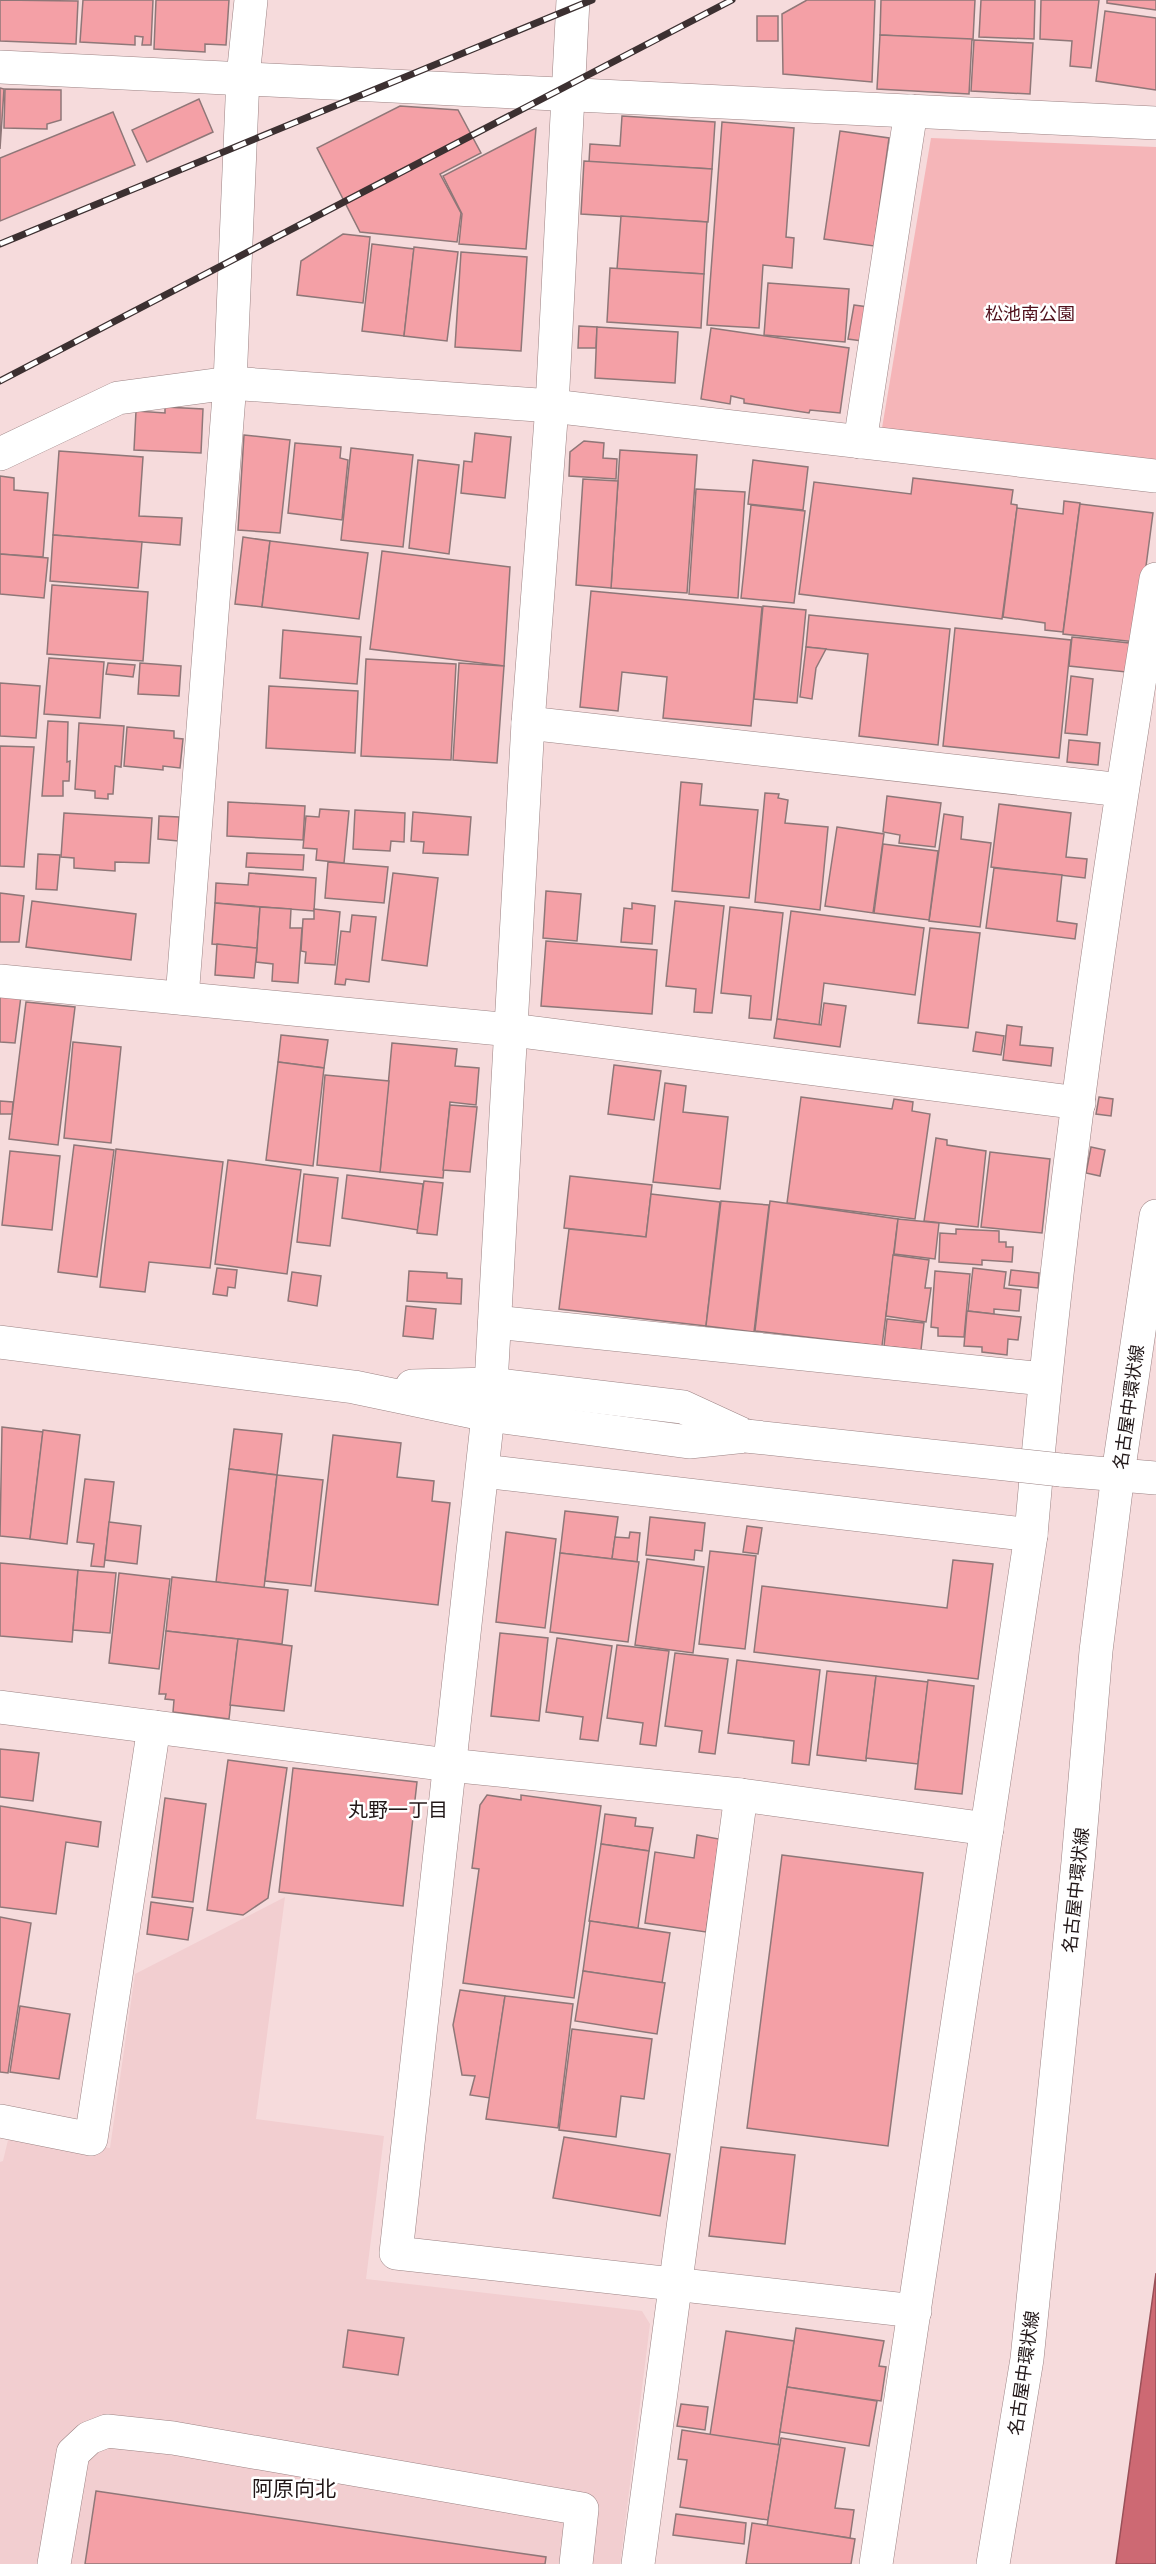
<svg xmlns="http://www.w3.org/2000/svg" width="1156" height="2564" font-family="Commissioner,'Noto Sans JP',sans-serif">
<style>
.built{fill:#f2ced0}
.green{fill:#f5b5b8}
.water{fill:#cd6973;stroke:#995058;stroke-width:1.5}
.building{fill:#f4a0a6;stroke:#8f7778;stroke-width:1.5}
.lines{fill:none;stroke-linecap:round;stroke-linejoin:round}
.minor-casing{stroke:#9c8384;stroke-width:34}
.major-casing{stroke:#9c8384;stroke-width:34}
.minor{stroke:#fff;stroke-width:33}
.major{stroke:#fff;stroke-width:33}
.rail-casing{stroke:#3c3031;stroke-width:7}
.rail{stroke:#fff;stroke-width:4.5;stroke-dasharray:14;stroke-linecap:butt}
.minor-bridge-casing{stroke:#9c8384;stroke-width:34;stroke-linecap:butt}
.minor-bridge{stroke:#fff;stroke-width:33}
.labels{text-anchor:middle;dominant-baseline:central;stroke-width:5;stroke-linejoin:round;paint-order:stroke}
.park-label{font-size:18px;fill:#50101c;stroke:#fff}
.street-label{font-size:18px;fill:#211718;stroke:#fff}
.neighbourhood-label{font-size:20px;fill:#211718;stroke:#fff}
.quarter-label{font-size:21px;fill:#211718;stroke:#fff}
</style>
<rect width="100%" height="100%" fill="#f6dbdc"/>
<path class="built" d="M285,1897L256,2119L384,2136L366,2279L642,2311L650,2324L620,2564H0V2162L3,2161L9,2136L110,2148L135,1974Z"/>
<path class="green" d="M931,138L1156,147V460L882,428Z"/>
<path class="water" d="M1156,2273V2564H1116Z"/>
<g class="building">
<path d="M0,0L78,1L76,44L0,41Z"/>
<path d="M83,0H153L151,45H142L143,37L135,36V45L80,42Z"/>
<path d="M156,0H229L226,45L205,44V52L154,49Z"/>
<path d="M807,0H875L872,82L783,74L782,14Z"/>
<path d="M881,0H975L973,40L880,35Z"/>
<path d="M981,0H1035L1034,39L979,37Z"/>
<path d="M1041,0H1099L1091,68L1070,66L1072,41L1040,39Z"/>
<path d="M1107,0H1156V10L1107,3Z"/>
<path d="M1105,11L1156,18V90L1096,81Z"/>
<rect x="757" y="16" width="21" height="25"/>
<path d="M880,35L972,39L969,94L877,89Z"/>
<path d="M974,40L1033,43L1030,94L971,91Z"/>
<path d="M0,88L4,89L0,149Z"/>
<path d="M5,89L61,90V120L47,124V129L4,128Z"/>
<path d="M199,99L213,132L147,162L132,130Z"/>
<path d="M400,106L458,110L481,153L440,174L461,213L457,242L360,232L317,148Z"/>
<path d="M113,112L135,165L0,221V158Z"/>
<path d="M622,116L715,122L712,169L589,162L590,144L620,146Z"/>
<path d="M722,122L794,128L786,237L794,238L792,268L763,265L759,328L707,325Z"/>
<path d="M536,128L526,249L459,244L462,214L443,176Z"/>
<path d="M840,131L889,138L874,246L824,239Z"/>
<path d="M584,161L712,169L708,222L581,214Z"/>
<path d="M621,216L707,222L704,274L617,269Z"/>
<path d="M343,234L370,237L363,303L297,295L301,261Z"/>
<path d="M372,244L414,249L404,336L362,331Z"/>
<path d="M414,247L458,252L447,341L404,336Z"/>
<path d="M461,252L527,257L521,351L455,347Z"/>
<path d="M610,268L704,274L701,328L607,322Z"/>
<path d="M768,283L849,289L845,342L764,335Z"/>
<path d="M854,305L868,307L862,341L848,339Z"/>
<path d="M579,326L597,327L596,348H578Z"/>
<path d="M597,327L678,332L675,383L595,378Z"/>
<path d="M711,328L849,348L840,413L810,410L809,413L744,403V399L731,396L730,404L701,399Z"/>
<path d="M165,407L203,409L201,453L134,450L136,411L165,413Z"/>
<path d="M475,433L511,437L505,498L461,493L464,461L472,462Z"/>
<path d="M244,435L290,440L280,533L238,530Z"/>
<path d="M584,441L604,443L603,458L617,459L616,479L569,476L570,452Z"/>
<path d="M295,443L341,447L340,458L348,460L342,520L288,513Z"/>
<path d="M351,448L413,455L403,547L341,540Z"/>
<path d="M620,450L697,455L687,593L611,588Z"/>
<path d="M59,451L143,457L139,516L182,518L180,545L53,535Z"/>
<path d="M418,460L459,465L449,554L409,548Z"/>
<path d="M753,460L808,467L803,510L748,504Z"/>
<path d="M0,476L14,478V490L48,493L43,557L0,554Z"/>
<path d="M913,478L1013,490L1011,504L1017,505V508L1002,619L799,594L814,482L911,494Z"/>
<path d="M583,479L618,481L611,588L576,585Z"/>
<path d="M696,489L745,492L738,598L689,594Z"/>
<path d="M1064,501L1080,503L1063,632L1045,630V623L1003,617L1017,508L1063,514Z"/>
<path d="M1080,504L1153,513L1136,642L1063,634Z"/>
<path d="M751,505L805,511L794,603L741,598Z"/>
<path d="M53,535L142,542L138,588L50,581Z"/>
<path d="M243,537L270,541L262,607L235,604Z"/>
<path d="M270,541L368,553L359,619L262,607Z"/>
<path d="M382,551L510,567L504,666L370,649Z"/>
<path d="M0,554L48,558L44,598L0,594Z"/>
<path d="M52,585L148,592L143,661L47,654Z"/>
<path d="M591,591L762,607L751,726L663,718L667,677L622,672L618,711L580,707Z"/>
<path d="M763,606L806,610L797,703L754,699Z"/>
<path d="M809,615L950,629L938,745L859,736L868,654L806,647Z"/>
<path d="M955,628L1071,640L1059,758L943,746Z"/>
<path d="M283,630L361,637L357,684L280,678Z"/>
<path d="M1072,637L1139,644L1136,673L1069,666Z"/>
<path d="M806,647L826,649L816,668L812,699L800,697Z"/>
<path d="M49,658L104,662L100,718L44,714Z"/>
<path d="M366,659L456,664L451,760L361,756Z"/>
<path d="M108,663L135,665L133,677L106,674Z"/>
<path d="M140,663L181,666L179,696L138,694Z"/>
<path d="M459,663L504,666L497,763L453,760Z"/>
<path d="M1071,676L1093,679L1087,735L1065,733Z"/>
<path d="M0,683L40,686L36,738L0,736Z"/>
<path d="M269,686L358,691L355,753L266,748Z"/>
<path d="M48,721L68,722L67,762L70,761L69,781H63V796H42Z"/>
<path d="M79,723L124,726L121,767L115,766L113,794H108V799L95,798V791L75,789Z"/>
<path d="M127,727L174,731V738L183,739L180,768L163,766V770L124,766Z"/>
<path d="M1069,740L1100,743L1098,765L1067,762Z"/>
<path d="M0,746L34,747L24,867L0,866Z"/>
<path d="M681,782L702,784L700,805L758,810L749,898L672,891Z"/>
<path d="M765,793L779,794L778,798L788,800L785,823L828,827L820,910L755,902Z"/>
<path d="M887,796L941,803L935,847L899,843L900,835L883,832Z"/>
<path d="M228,802L305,806L303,840L227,836Z"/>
<path d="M999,804L1071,813L1066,857L1087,859L1085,878L991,867Z"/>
<path d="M320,809L349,811L344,863L316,860L317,849L303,848L306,816L319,817Z"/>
<path d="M355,810L405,813L404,842L391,841L390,851L353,849Z"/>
<path d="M413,812L471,817L468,855L423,853L424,842L411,841Z"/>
<path d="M64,813L152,818L149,863L115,862V871L74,868V858L61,857Z"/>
<path d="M944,814L963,817L961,839L991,843L980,927L929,921Z"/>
<path d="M159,816L179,817L178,841L158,839Z"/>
<path d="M837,827L884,834L873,913L825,906Z"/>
<path d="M883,844L938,851L929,920L874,913Z"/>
<path d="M247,853L304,855L303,870L246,867Z"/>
<path d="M38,854L60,855L57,890L36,889Z"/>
<path d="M328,862L388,867L384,903L325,898Z"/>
<path d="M994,868L1062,875L1057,921L1077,924L1075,939L986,928Z"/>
<path d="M249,873L316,878L314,911L215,903L216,883L248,885Z"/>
<path d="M393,873L438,878L427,966L382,960Z"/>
<path d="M546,891L581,894L577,941L543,938Z"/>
<path d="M0,893L24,896L19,942H0Z"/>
<path d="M32,901L136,914L131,960L26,947Z"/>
<path d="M675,901L724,906L712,1013L694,1012L696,989L666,986Z"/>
<path d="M215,903L260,907L257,948L212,944Z"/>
<path d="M632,903L655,906L652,944L621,942L624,908L632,909Z"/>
<path d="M260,907L291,909L290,928H302L298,983L272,981L273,964L256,962Z"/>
<path d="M730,907L783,913L771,1020L749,1018L751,996L721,993Z"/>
<path d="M314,909L340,912L335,965L305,963L306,952L301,951L303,919H314Z"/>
<path d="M791,911L924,928L915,995L824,983L819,1025L777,1019Z"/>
<path d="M352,915L376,917L369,982L346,979L345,985L335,984L341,931L350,932Z"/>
<path d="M930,928L980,933L968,1028L918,1023Z"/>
<path d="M546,941L657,950L652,1014L541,1006Z"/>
<path d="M217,944L257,948L254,978L215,975Z"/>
<path d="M0,994L21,996L15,1043L0,1042Z"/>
<path d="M26,1002L75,1007L58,1145L9,1139Z"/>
<path d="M824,1003L846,1006L840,1047L774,1038L777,1019L821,1025Z"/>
<path d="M1007,1025L1022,1027L1020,1045L1053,1048L1051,1066L1003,1060Z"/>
<path d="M976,1032L1004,1036L1001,1055L973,1051Z"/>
<path d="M281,1035L328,1040L324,1068L278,1062Z"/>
<path d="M73,1042L121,1047L111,1143L64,1138Z"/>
<path d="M392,1043L457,1049L455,1066L479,1068L476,1105L450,1102L443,1178L380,1172Z"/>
<path d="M278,1062L324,1068L313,1166L266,1160Z"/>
<path d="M614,1065L661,1071L654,1120L608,1114Z"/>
<path d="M325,1075L389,1081L380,1172L317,1165Z"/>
<path d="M665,1083L686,1086L683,1112L728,1117L720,1189L653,1182Z"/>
<path d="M801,1097L892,1109L894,1099L913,1102L912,1111L930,1114L915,1219L787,1203Z"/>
<path d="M1099,1097L1113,1099L1111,1116L1096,1114Z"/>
<path d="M0,1101L13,1102L12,1114H0Z"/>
<path d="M450,1105L477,1107L470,1172L443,1170Z"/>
<path d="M936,1138L947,1140V1145L986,1151L978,1227L924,1221Z"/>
<path d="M74,1145L114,1150L97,1277L58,1272Z"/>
<path d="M1091,1147L1105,1150L1100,1176L1086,1173Z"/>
<path d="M116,1149L223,1162L210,1268L149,1262L145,1292L100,1287Z"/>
<path d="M10,1151L60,1156L52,1230L2,1225Z"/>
<path d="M990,1152L1050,1159L1042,1233L981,1227Z"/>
<path d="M228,1160L301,1170L287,1274L215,1264Z"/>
<path d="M304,1174L338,1178L330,1246L297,1242Z"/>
<path d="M347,1175L423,1184L418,1230L342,1218Z"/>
<path d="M570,1176L652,1185L646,1237L564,1228Z"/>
<path d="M424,1181L443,1183L437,1235L417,1233Z"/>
<path d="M651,1194L720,1202L706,1326L559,1309L569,1229L646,1237Z"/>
<path d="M721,1201L769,1205L754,1332L706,1326Z"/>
<path d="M770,1201L898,1219L882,1346L755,1331Z"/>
<path d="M898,1219L939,1223L935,1259L894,1254Z"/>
<path d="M956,1229L999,1231V1242H1006V1247H1013L1012,1262L982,1260V1265L939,1262L940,1233L956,1234Z"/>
<path d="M893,1255L929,1260L925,1288H931L926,1322L886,1316Z"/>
<path d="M217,1268L237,1270L235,1288L228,1287L227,1296L213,1294Z"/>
<path d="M973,1268L1006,1272L1004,1288L1021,1290L1019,1311L994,1309V1314L968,1311Z"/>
<path d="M1011,1270L1039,1273L1038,1288L1009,1285Z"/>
<path d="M409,1271L447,1273V1278L462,1279L461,1304L407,1301Z"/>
<path d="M935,1271L970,1274L964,1337L938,1336V1328L931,1327Z"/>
<path d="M292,1272L321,1276L317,1306L288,1301Z"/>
<path d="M406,1306L436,1309L433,1339L403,1336Z"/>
<path d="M967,1311L1021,1317L1018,1340L1008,1339L1007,1355L982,1352V1347L964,1346Z"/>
<path d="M887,1319L924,1323L921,1350L884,1346Z"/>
<path d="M2,1427L43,1432L30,1539L0,1536Z"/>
<path d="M234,1429L282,1434L277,1475L229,1469Z"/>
<path d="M43,1430L80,1435L67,1544L30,1539Z"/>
<path d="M333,1435L401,1443L397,1477L434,1481L432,1501L450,1503L438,1605L315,1591Z"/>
<path d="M229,1469L277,1475L264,1588L216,1582Z"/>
<path d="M277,1475L323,1480L311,1586L265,1581Z"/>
<path d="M85,1479L114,1482L104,1567L91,1566L94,1544L77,1542Z"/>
<path d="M565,1511L618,1517L612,1559L560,1553Z"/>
<path d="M650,1517L705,1523L702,1551L695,1550L694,1560L646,1555Z"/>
<path d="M109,1522L141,1526L137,1564L105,1560Z"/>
<path d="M747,1526L762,1528L758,1554L743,1552Z"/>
<path d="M506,1532L556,1539L545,1628L496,1622Z"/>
<path d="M630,1532L640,1533L637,1562L612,1559L615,1537L629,1538Z"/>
<path d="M710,1551L756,1556L745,1649L699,1644Z"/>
<path d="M560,1553L639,1562L628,1642L550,1632Z"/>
<path d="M647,1559L704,1567L693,1653L635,1645Z"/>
<path d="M953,1560L993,1564L978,1679L754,1652L762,1586L947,1608Z"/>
<path d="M0,1563L78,1570L72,1642L0,1636Z"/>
<path d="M78,1570L116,1573L110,1633L73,1630Z"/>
<path d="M119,1573L170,1579L159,1669L109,1663Z"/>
<path d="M172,1577L288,1590L282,1644L166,1631Z"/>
<path d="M166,1631L238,1639L229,1719L173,1712L174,1700L165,1699L166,1694H159Z"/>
<path d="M500,1633L548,1638L539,1721L491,1716Z"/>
<path d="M557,1638L612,1646L598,1741L580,1739L583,1717L546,1712Z"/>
<path d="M238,1639L292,1646L284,1711L230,1705Z"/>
<path d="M617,1645L669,1651L656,1746L640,1744L643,1723L607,1718Z"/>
<path d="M675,1653L728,1659L715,1754L699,1752L702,1731L665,1726Z"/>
<path d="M737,1660L820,1670L809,1765L792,1763L794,1741L728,1733Z"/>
<path d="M827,1671L876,1676L866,1761L817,1755Z"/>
<path d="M876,1676L928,1682L918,1764L866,1758Z"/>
<path d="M928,1680L974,1686L962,1794L915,1789Z"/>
<path d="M0,1749L39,1753L33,1801L0,1797Z"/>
<path d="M228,1760L287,1768L268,1898L243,1915L207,1910Z"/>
<path d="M293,1768L417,1782L403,1906L279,1892Z"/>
<path d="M487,1795L521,1800V1795L601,1806L574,1998L463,1983L479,1869L472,1868L480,1805Z"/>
<path d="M165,1798L206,1804L193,1902L152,1897Z"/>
<path d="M0,1806L101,1822L98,1847L66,1842L56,1914L0,1907Z"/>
<path d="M605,1814L636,1818L635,1826L653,1828L649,1851L601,1844Z"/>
<path d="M697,1835L719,1839L706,1932L645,1923L655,1852L694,1858Z"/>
<path d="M601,1844L649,1851L638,1928L589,1921Z"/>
<path d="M782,1855L923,1873L888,2146L747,2128Z"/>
<path d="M151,1902L193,1908L188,1940L147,1934Z"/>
<path d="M0,1917L31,1923L8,2073L0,2072Z"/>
<path d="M590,1921L670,1933L662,1983L583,1971Z"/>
<path d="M583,1971L665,1983L657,2034L575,2021Z"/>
<path d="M460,1990L505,1996L490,2098L470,2095L475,2076L462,2075L453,2025Z"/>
<path d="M505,1996L573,2004L558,2128L486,2119Z"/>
<path d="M20,2006L70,2014L59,2079L10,2072Z"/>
<path d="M572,2029L652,2039L644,2099L621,2096L616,2137L559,2130Z"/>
<path d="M564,2137L670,2154L660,2216L553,2198Z"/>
<path d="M721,2147L795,2155L785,2244L709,2236Z"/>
<path d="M796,2328L884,2341L879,2366L886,2367L881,2401L787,2387Z"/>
<path d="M348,2330L404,2338L398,2375L343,2367Z"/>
<path d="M726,2331L794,2341L778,2445L710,2435Z"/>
<path d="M787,2387L877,2401L869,2446L780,2432Z"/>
<path d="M681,2404L708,2407L705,2430L677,2426Z"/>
<path d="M682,2430L780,2445L768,2520L680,2507L687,2460L678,2459Z"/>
<path d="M781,2438L845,2448L835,2508L854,2510L850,2538L767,2526Z"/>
<path d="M96,2491L546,2557L545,2564H85Z"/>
<path d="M676,2514L746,2523L744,2544L673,2535Z"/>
<path d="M752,2523L855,2539L851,2564H746Z"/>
</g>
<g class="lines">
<defs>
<g id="minor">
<path d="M0,67L1156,123"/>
<path d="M860,442L911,111"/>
<path d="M0,454L118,398L230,383L552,406L1156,476"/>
<path d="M528,723L1122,790"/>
<path d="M0,981L512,1030L1079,1103"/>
<path d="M182,998L230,383L243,77L251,0"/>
<path d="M495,1322L1044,1379"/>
<path d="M0,1342L354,1387L488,1415L689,1442L746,1436"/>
<path d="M491,1384L528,723L552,406L573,0"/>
<path d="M412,1386L491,1384L683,1407L746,1436"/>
<path d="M488,1415L396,2253L915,2311"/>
<path d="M1061,1470L1156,1478"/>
<path d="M483,1471L1031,1535"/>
<path d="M0,1707L449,1765L741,1795L987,1829"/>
<path d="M0,2121L91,2139L154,1727"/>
<path d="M54,2564L73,2453L89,2438L107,2431L173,2438L582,2509L576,2564"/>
<path d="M638,2564L741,1795"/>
<path d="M876,2564L1031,1535C1058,1215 1104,896 1156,579"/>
</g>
<path id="major" d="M993,2564L1027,2359L1078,1862L1096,1651L1118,1474L1156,1216"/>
</defs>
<use href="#minor" class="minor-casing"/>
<use href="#major" class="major-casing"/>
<use href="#minor" class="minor"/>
<use href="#major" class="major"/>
<defs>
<g id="rail">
<path d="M0,244L592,0"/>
<path d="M0,381L732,0"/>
</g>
</defs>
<use href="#rail" class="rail-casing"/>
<use href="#rail" class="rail"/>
<defs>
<path id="minor-bridge" d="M746,1436L1061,1470"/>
</defs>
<use href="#minor-bridge" class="minor-bridge-casing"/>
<use href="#minor-bridge" class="minor-bridge"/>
</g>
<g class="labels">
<g class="park-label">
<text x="1030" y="313">松池南公園</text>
</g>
<g class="street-label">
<text transform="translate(1128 1407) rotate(-82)">名古屋中環状線</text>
<text transform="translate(1075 1890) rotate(-84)">名古屋中環状線</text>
<text transform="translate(1023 2373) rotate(-82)">名古屋中環状線</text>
</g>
<g class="neighbourhood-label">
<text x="398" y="1809">丸野一丁目</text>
</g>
<g class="quarter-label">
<text x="294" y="2487">阿原向北</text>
</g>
</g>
</svg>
